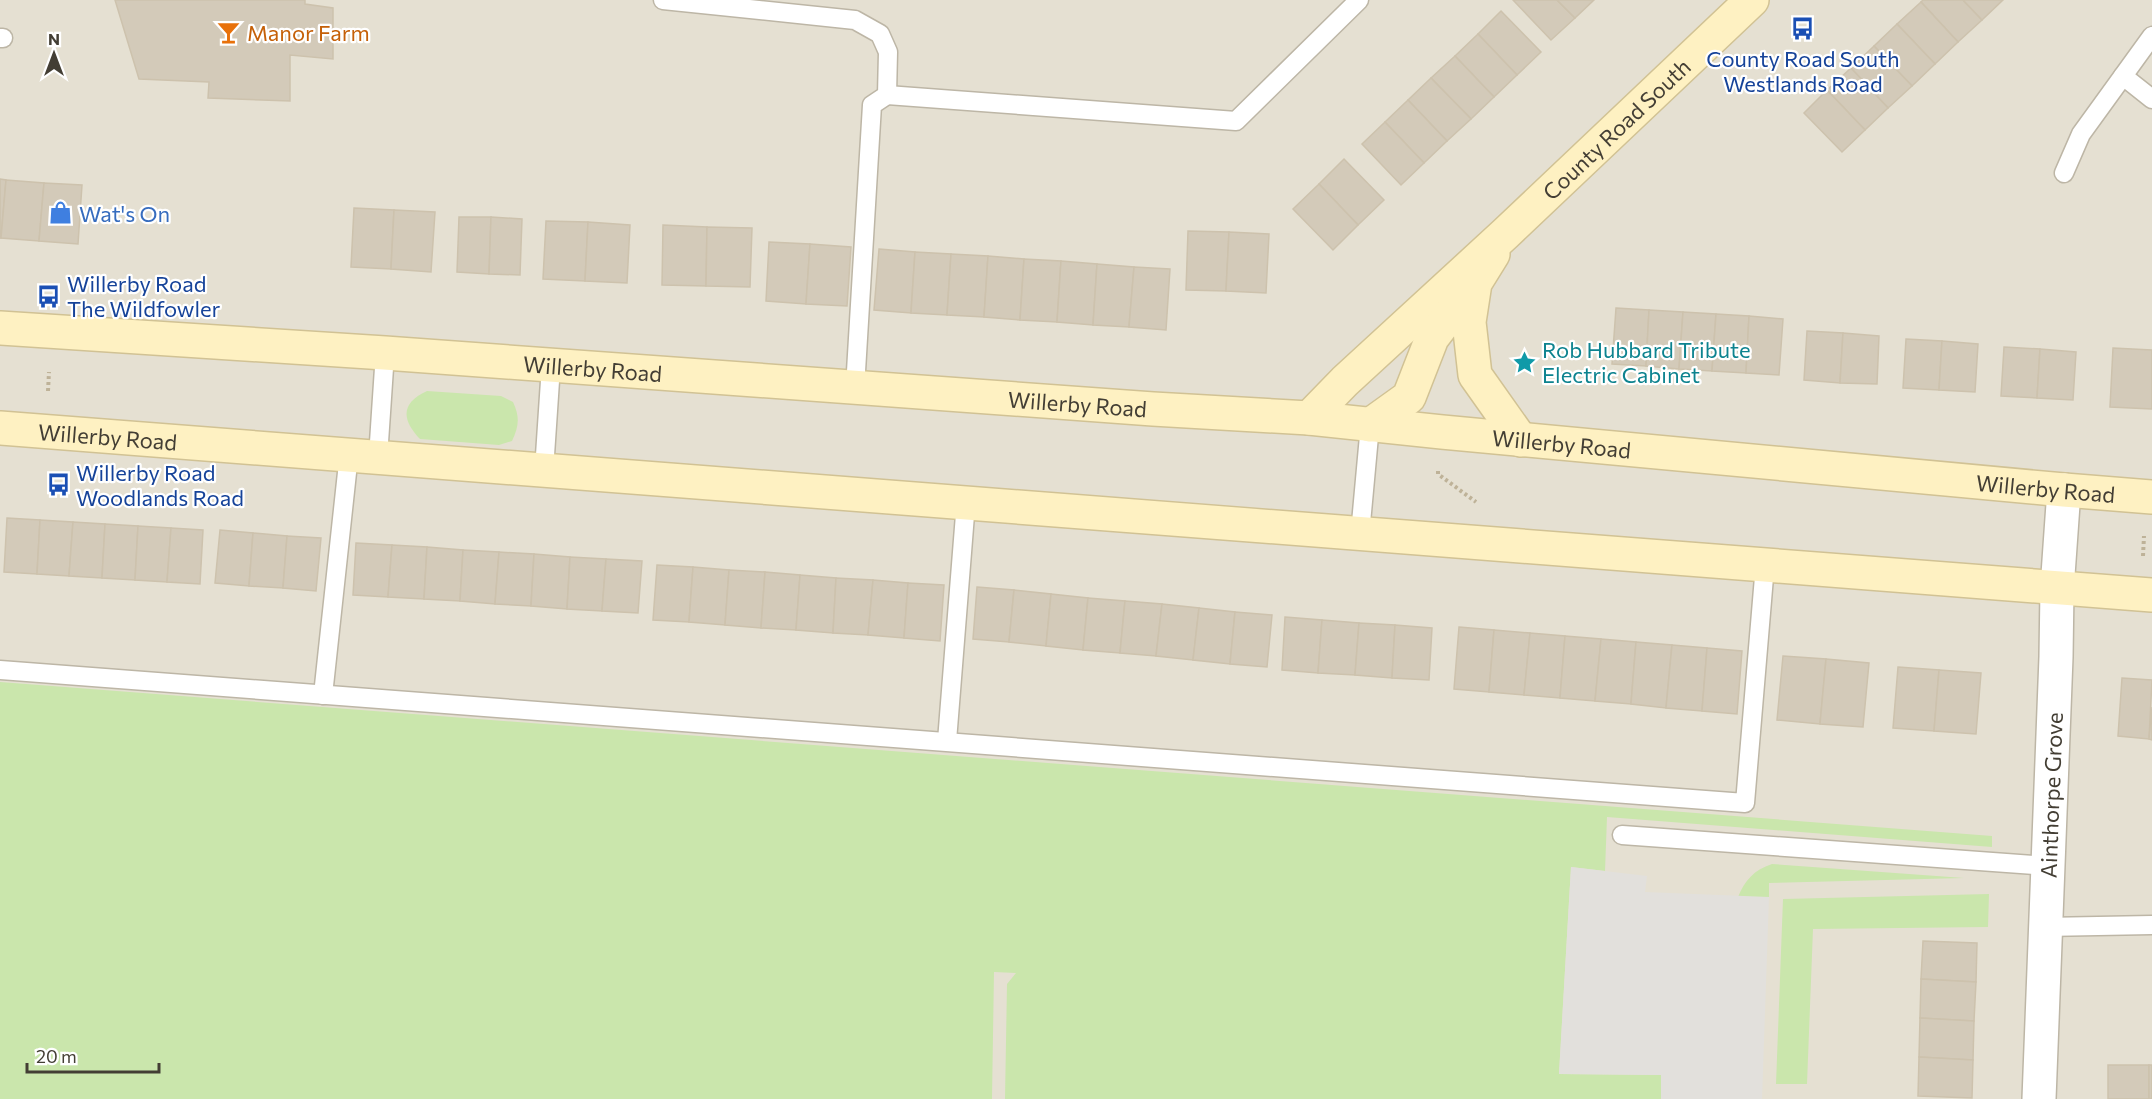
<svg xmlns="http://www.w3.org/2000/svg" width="2152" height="1099" font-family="Commissioner,sans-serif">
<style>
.residential{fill:#e5e0d2}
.green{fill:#cae6ac}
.parking{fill:#e2e0dc}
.building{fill:#d3cab9;stroke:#cdc2ad;stroke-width:1.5}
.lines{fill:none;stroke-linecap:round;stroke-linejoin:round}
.lane-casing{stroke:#bdb6a6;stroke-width:21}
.street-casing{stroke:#bdb6a6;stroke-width:36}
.secondary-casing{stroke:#d1c294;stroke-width:36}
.path{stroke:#beb298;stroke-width:4;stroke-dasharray:3 3;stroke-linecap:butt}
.lane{stroke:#fff;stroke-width:18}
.street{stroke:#fff;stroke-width:33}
.secondary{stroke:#fef1c2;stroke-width:33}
.labels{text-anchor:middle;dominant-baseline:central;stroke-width:4.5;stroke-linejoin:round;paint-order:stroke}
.food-label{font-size:22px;fill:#c56008;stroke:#fff;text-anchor:start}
.transit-label{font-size:22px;fill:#164399;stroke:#fff;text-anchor:start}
.street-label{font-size:22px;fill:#433e34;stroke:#fff}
.shop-label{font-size:22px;fill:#366cbe;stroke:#fff;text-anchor:start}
.culture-label{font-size:22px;fill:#0d838f;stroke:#fff;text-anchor:start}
</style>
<rect width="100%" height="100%" fill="#f2eee4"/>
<rect class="residential" x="0" y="0" width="2152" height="1099"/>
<g class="green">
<path d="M427,391L501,396L513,402C520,417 519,426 512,441L499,445L420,439C401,419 401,403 427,391Z"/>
<path d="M0,682L1992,836V847L1607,817L1605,871L1571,867L1559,1074L1662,1075L1661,1099H1005L1007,984L1016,973L994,972L992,1099H0Z"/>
<path d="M1772,864L1964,878L1769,883V897H1738C1745,880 1754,870 1772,864Z"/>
<path d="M1989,894L1988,927L1813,929L1807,1084H1776L1783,899Z"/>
</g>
<path class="parking" d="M1571,867L1647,876L1645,892L1769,897L1762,1099H1661V1075L1559,1074Z"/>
<g class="building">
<path d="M115,0H305V4L333,8V59L290,55V101L208,98L209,82L139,79Z"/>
<path d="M1513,0H1557L1575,18L1551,40Z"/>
<path d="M1557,0H1594L1575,18Z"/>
<path d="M1923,0H1963L1982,20L1958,42L1921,2Z"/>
<path d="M1963,0H2003L1982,20Z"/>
<path d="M1921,2L1958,42L1935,64L1897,24Z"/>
<path d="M1501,11L1541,52L1517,75L1478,34Z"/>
<path d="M1897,24L1935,64L1912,86L1874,46Z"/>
<path d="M1478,34L1517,75L1494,97L1455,56Z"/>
<path d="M1874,46L1912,86L1888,108L1851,68Z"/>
<path d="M1455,56L1494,97L1471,119L1431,78Z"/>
<path d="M1851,68L1888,108L1865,130L1827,90Z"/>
<path d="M1431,78L1471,119L1447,141L1408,100Z"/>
<path d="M1827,90L1865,130L1842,152L1804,113Z"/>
<path d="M1408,100L1447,141L1424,163L1385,122Z"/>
<path d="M1385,122L1424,163L1401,185L1362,144Z"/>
<path d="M1344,159L1384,200L1358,225L1319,184Z"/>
<path d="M0,179L6,180L1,238H0Z"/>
<path d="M6,180L44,183L39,241L1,238Z"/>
<path d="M44,183L82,185L78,244L39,241Z"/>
<path d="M1319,184L1358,225L1333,250L1293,209Z"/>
<path d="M354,208L394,210L391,269L351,267Z"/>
<path d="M394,210L435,212L431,272L391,269Z"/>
<path d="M459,217H491L489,274L457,272Z"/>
<path d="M491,217L522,219L520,275L489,274Z"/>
<path d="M546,221L588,222L585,281L543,279Z"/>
<path d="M588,222L630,225L627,283L585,281Z"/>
<path d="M663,225L707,227L706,286L662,285Z"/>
<path d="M707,227L752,228L750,287L706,286Z"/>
<path d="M1188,231L1229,232L1226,291L1186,290Z"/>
<path d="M1229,232L1269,234L1266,293L1226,291Z"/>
<path d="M769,242L810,244L806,304L766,301Z"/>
<path d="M810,244L851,247L847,306L806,304Z"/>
<path d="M879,249L915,252L911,313L874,310Z"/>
<path d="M915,252L951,254L947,315L911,313Z"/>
<path d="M951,254L988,256L984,317L947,315Z"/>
<path d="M988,256L1024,259L1020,320L984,317Z"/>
<path d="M1024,259L1061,261L1057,322L1020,320Z"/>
<path d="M1061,261L1097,264L1093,325L1057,322Z"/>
<path d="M1097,264L1134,267L1129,327L1093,325Z"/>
<path d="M1134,267L1170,269L1166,330L1129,327Z"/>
<path d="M1616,308L1649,310L1646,366L1612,364Z"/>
<path d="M1649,310L1683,312L1679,369L1646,366Z"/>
<path d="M1683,312L1716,314L1712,371L1679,369Z"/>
<path d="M1716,314L1749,316L1746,373L1712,371Z"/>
<path d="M1749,316L1783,319L1779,375L1746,373Z"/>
<path d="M1807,331L1843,333L1840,383L1804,380Z"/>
<path d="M1843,333L1879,336L1877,384L1840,383Z"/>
<path d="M1906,339L1942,341L1939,390L1903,388Z"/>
<path d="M1942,341L1978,344L1975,392L1939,390Z"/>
<path d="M2004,347L2040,349L2037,398L2001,396Z"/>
<path d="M2113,348L2152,350V409L2110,407Z"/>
<path d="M2040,349L2076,352L2073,400L2037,398Z"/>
<path d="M7,518L40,520L37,574L4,572Z"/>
<path d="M40,520L73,522L69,576L37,574Z"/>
<path d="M73,522L105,524L102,578L69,576Z"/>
<path d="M105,524L138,526L135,580L102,578Z"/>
<path d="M138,526L171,528L167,582L135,580Z"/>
<path d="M171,528L203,530L200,584L167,582Z"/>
<path d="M220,530L253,533L249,586L215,583Z"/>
<path d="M253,533L287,536L283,588L249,586Z"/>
<path d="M287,536L321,538L316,591L283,588Z"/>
<path d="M356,543L392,545L388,597L353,595Z"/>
<path d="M392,545L427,547L424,599L388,597Z"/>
<path d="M427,547L463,550L460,601L424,599Z"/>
<path d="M463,550L499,552L495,604L460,601Z"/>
<path d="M499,552L534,554L531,606L495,604Z"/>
<path d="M534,554L570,557L567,609L531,606Z"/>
<path d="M570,557L606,559L602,611L567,609Z"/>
<path d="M606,559L642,561L638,613L602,611Z"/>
<path d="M657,565L693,567L689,622L653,620Z"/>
<path d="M693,567L729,570L725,625L689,622Z"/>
<path d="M729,570L765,572L761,628L725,625Z"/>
<path d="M765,572L800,575L796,630L761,628Z"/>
<path d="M800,575L836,578L833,633L796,630Z"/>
<path d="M836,578L873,580L868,635L833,633Z"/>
<path d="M873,580L908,583L904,638L868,635Z"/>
<path d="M908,583L944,585L940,641L904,638Z"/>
<path d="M977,587L1014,590L1009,642L973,639Z"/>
<path d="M1014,590L1051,594L1046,646L1009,642Z"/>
<path d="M1051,594L1088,598L1083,650L1046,646Z"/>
<path d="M1088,598L1125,601L1120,653L1083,650Z"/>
<path d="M1125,601L1162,604L1156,656L1120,653Z"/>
<path d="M1162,604L1199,608L1193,660L1156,656Z"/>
<path d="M1199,608L1235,612L1230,664L1193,660Z"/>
<path d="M1235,612L1272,615L1267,667L1230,664Z"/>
<path d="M1285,617L1322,620L1318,673L1282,670Z"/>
<path d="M1322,620L1359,623L1355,675L1318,673Z"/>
<path d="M1359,623L1395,625L1392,678L1355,675Z"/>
<path d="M1395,625L1432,628L1429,680L1392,678Z"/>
<path d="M1459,627L1494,630L1489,692L1454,689Z"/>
<path d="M1494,630L1530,633L1524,695L1489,692Z"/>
<path d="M1530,633L1565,636L1560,698L1524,695Z"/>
<path d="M1565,636L1601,639L1595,701L1560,698Z"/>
<path d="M1601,639L1636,642L1631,704L1595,701Z"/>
<path d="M1636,642L1672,645L1666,708L1631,704Z"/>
<path d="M1672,645L1707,648L1702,711L1666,708Z"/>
<path d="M1707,648L1742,651L1737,714L1702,711Z"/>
<path d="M1783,656L1826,659L1820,724L1777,720Z"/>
<path d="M1826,659L1869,663L1863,727L1820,724Z"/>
<path d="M1898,667L1939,670L1934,731L1893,728Z"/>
<path d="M1939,670L1981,673L1976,734L1934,731Z"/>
<path d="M2122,678L2152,680L2149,739L2118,736Z"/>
<path d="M2152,707V740L2149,739Z"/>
<path d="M1923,941L1977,943L1976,982L1921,979Z"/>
<path d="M1921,979L1976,982L1974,1021L1920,1018Z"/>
<path d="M1920,1018L1974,1021L1973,1060L1919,1057Z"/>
<path d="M1919,1057L1973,1060L1972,1098L1918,1096Z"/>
<rect x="2108" y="1065" width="41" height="34"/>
<rect x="2149" y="1065" width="3" height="34"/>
</g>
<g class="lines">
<defs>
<g id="lane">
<path d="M663,0L855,20L880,34L888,52L887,95L872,105L855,388"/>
<path d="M0,38H3"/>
<path d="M2123,76L2152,99"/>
<path d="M887,95L1236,121L1359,0"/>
<path d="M2064,173L2081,134L2152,36"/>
<path d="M378,457L385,353"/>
<path d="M544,470L551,366"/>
<path d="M1360,534L1370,425"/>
<path d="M0,670L1745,803L1765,565"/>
<path d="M323,695L349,454"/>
<path d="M947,741L966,502"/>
<path d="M1622,835L2047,866"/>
<path d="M2044,927L2152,925"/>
</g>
<g id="street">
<path id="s1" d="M2039,1099L2056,657L2057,589L2064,490"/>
</g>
<g id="secondary">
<path d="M1493,254L1475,283L1469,322L1475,375L1521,440"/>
<path id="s2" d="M0,328L385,353L1153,409L1309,418L1442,432L2064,490L2152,497"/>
<path id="s3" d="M1309,418L1345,381L1505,234L1752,0"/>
<path d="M1370,425L1409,397L1432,338L1472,286"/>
<path id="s4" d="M0,428L2152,595"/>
</g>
</defs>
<use href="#lane" class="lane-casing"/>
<use href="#street" class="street-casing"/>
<use href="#secondary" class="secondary-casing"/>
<g class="path">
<path d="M48,391L49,372"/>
<path d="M1438,471V474L1476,502"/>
<path d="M2143,556L2144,536"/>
</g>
<use href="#lane" class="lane"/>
<use href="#street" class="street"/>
<use href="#secondary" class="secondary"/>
</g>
<defs>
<symbol id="bus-bare" viewBox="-9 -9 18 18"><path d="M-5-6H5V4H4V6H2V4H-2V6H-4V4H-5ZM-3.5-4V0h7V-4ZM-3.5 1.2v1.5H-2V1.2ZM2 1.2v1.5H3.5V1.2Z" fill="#1a4fb4" stroke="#fff" stroke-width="2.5" paint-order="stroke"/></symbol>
<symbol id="bar-bare" viewBox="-9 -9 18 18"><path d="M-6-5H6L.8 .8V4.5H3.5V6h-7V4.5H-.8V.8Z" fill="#e8710a" stroke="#fff" stroke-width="2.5" paint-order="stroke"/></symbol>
<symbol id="shop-bare" viewBox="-9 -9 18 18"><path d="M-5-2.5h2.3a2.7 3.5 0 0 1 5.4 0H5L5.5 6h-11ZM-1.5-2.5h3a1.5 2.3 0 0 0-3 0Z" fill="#3f7fe0" stroke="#fff" stroke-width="2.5" paint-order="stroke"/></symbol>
<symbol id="sight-bare" viewBox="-9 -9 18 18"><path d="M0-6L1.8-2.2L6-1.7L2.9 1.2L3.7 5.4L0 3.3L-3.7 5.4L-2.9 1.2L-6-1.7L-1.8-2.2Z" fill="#0f9aa8" stroke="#fff" stroke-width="2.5" paint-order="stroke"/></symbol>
</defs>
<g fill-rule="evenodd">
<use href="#bus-bare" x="1786" y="12" width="33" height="33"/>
<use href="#bar-bare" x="212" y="16" width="33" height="33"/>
<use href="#shop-bare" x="44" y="196" width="33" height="33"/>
<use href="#bus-bare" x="32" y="280" width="33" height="33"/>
<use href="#sight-bare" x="1508" y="346" width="33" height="33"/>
<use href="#bus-bare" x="42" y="468" width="33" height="33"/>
</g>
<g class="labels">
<g class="food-label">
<text x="247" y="32">Manor Farm</text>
</g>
<g class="transit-label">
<text x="1803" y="58" text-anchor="middle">County Road South<tspan x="1803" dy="25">Westlands Road</tspan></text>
<text x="67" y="283">Willerby Road<tspan x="67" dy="25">The Wildfowler</tspan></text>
<text x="76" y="472">Willerby Road<tspan x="76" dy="25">Woodlands Road</tspan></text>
</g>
<g class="street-label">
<text stroke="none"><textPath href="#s3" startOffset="422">County Road South</textPath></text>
<text stroke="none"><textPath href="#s2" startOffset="594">Willerby Road</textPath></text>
<text stroke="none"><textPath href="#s2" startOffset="1080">Willerby Road</textPath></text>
<text stroke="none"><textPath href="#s4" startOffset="108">Willerby Road</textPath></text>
<text stroke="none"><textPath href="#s2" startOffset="1566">Willerby Road</textPath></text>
<text stroke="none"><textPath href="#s2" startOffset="2052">Willerby Road</textPath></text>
<text stroke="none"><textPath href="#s1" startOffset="304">Ainthorpe Grove</textPath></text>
</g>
<g class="shop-label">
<text x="79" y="213">Wat's On</text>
</g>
<g class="culture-label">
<text x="1542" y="349">Rob Hubbard Tribute<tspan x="1542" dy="25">Electric Cabinet</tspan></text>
</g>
</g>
<g transform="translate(54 54)" stroke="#ffffff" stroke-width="4.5" paint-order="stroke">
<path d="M0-4.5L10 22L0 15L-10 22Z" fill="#433e34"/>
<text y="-9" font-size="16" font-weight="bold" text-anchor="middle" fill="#433e34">N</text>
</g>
<path d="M27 1063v9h132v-9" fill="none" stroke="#433e34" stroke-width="3"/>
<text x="36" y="1063" font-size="18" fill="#433e34" stroke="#ffffff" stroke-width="4.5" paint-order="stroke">20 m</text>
</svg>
